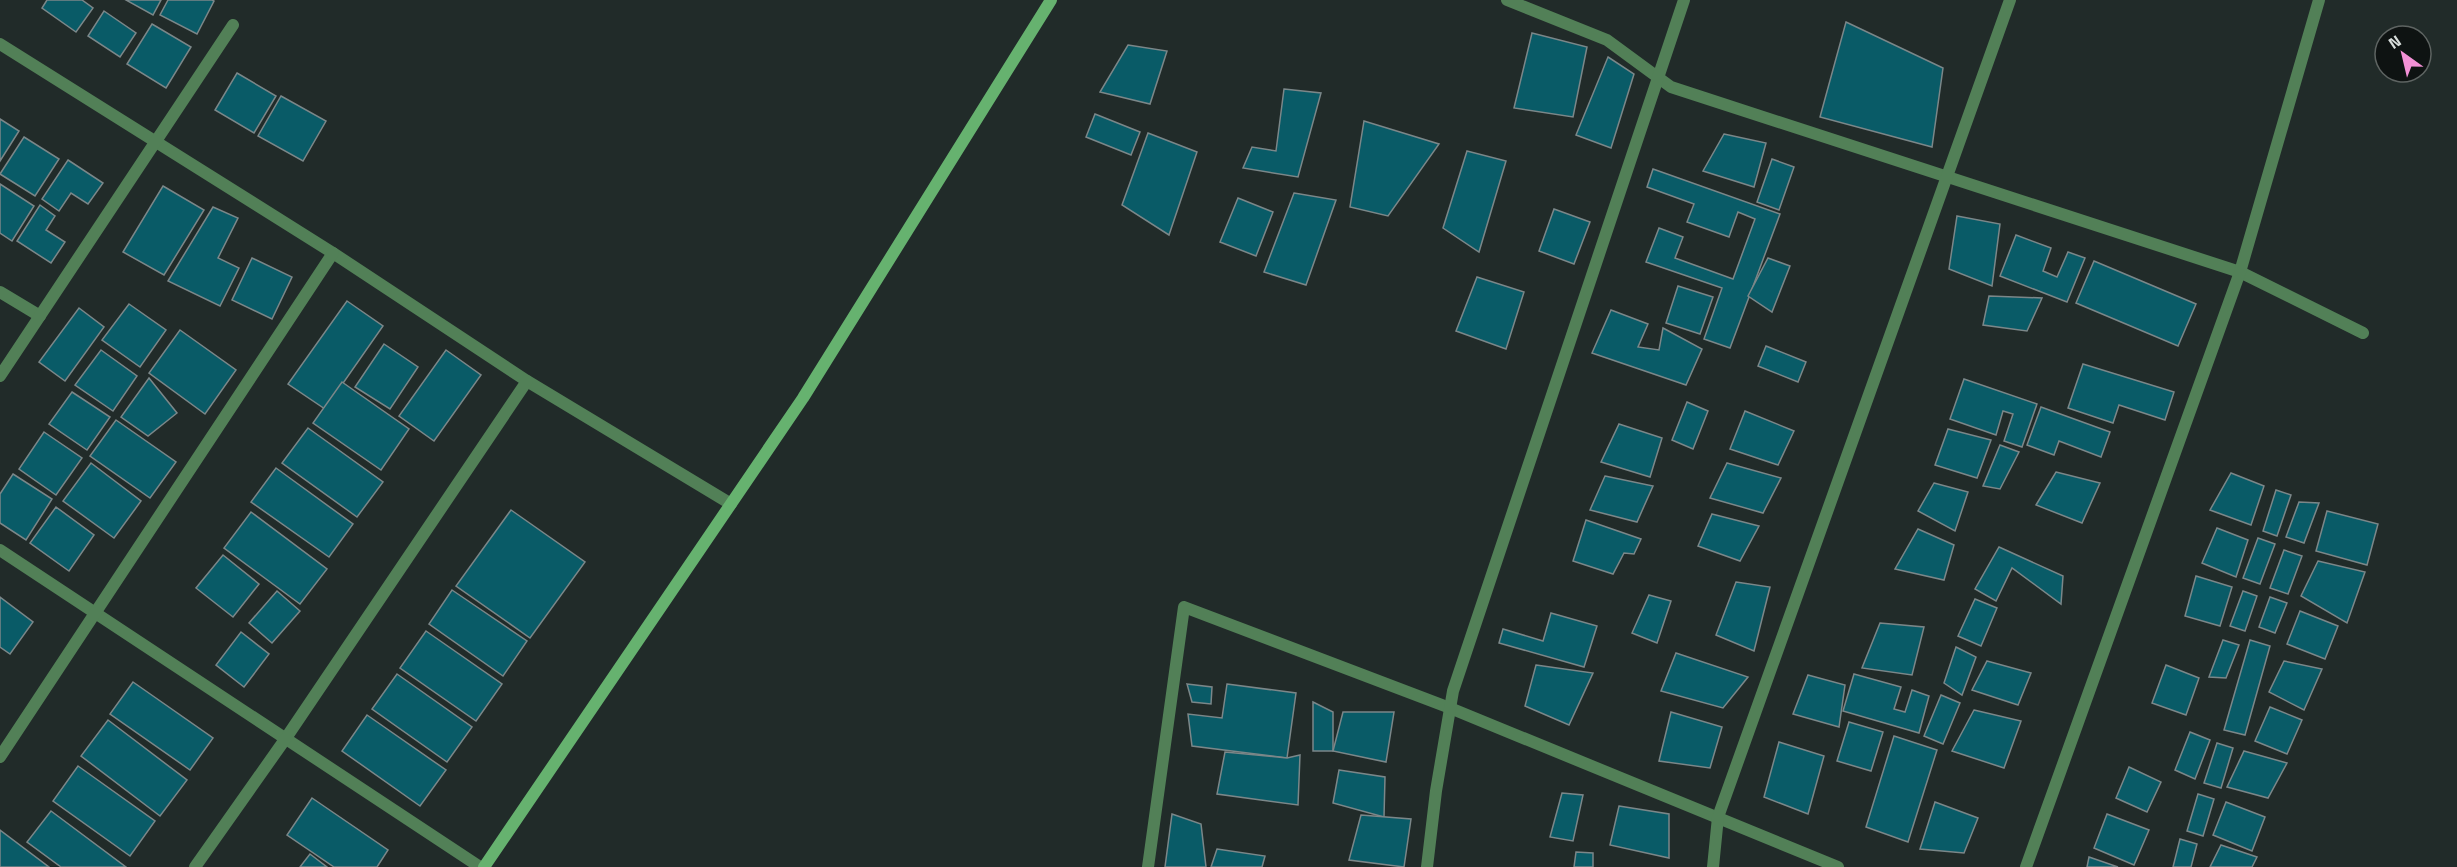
<svg xmlns="http://www.w3.org/2000/svg" width="2457" height="867" font-family="'Titillium Web',sans-serif">
<style>
.building{fill:#095b67;stroke:#7b8789;stroke-width:1.5}
.lines{fill:none;stroke-linecap:round;stroke-linejoin:round}
.street{stroke:#528057;stroke-width:12}
.secondary{stroke:#66b26f;stroke-width:12}
</style>
<rect width="100%" height="100%" fill="#212b29"/>
<g class="building">
<path d="M47,0H82L93,8L76,32L42,8Z"/>
<path d="M126,0H161L153,15Z"/>
<path d="M168,0H212L214,1L197,34L160,15Z"/>
<path d="M104,11L136,33L120,57L88,36Z"/>
<path d="M1846,22L1943,68L1932,147L1820,117Z"/>
<path d="M152,24L191,47L166,88L127,64Z"/>
<path d="M1532,33L1587,47L1573,117L1514,108Z"/>
<path d="M1128,45L1167,51L1150,104L1100,92Z"/>
<path d="M1608,57L1634,74L1611,148L1576,135Z"/>
<path d="M237,73L276,96L254,133L215,110Z"/>
<path d="M1284,89L1321,93L1298,177L1243,168L1252,147L1276,151Z"/>
<path d="M281,96L326,121L303,161L258,136Z"/>
<path d="M1095,114L1140,132L1131,155L1086,137Z"/>
<path d="M0,119L19,131L0,161Z"/>
<path d="M1364,121L1439,144L1388,216L1350,207Z"/>
<path d="M1148,133L1197,152L1169,235L1122,205Z"/>
<path d="M1724,134L1766,143L1754,187L1703,171Z"/>
<path d="M24,137L59,159L35,196L0,174Z"/>
<path d="M1467,151L1506,161L1479,252L1443,228Z"/>
<path d="M1772,159L1794,167L1779,210L1757,202Z"/>
<path d="M68,160L103,183L88,204L71,193L59,211L42,199Z"/>
<path d="M1653,169L1780,214L1730,348L1704,339L1722,288L1646,262L1659,228L1683,237L1675,258L1733,279L1755,219L1738,212L1729,237L1687,222L1694,204L1647,187Z"/>
<path d="M0,184L34,206L12,241L0,233Z"/>
<path d="M163,186L204,210L164,275L123,252Z"/>
<path d="M1294,193L1336,200L1306,285L1264,272Z"/>
<path d="M1238,198L1273,212L1256,256L1220,242Z"/>
<path d="M40,205L55,216L46,230L65,242L51,263L17,241Z"/>
<path d="M213,207L238,218L218,258L239,268L220,306L168,281Z"/>
<path d="M1554,209L1590,222L1574,264L1539,251Z"/>
<path d="M1957,216L2000,224L1992,286L1949,269Z"/>
<path d="M2016,235L2051,248L2043,271L2057,277L2068,252L2085,258L2067,302L2000,276Z"/>
<path d="M252,258L292,277L272,319L232,300Z"/>
<path d="M1768,258L1790,266L1772,312L1748,296Z"/>
<path d="M2094,261L2196,304L2178,346L2076,303Z"/>
<path d="M1477,277L1524,292L1506,349L1456,331Z"/>
<path d="M1678,286L1713,297L1700,334L1666,323Z"/>
<path d="M1989,296L2042,298L2027,331L1983,325Z"/>
<path d="M347,301L383,326L325,409L288,384Z"/>
<path d="M129,304L166,330L140,367L102,340Z"/>
<path d="M79,308L104,327L65,381L39,362Z"/>
<path d="M1611,310L1648,324L1638,347L1659,350L1663,328L1702,349L1686,385L1592,353Z"/>
<path d="M180,330L236,370L205,414L149,373Z"/>
<path d="M384,344L418,367L390,409L355,387Z"/>
<path d="M1766,346L1806,362L1798,382L1758,366Z"/>
<path d="M101,350L137,376L113,411L75,385Z"/>
<path d="M446,350L481,375L434,441L399,416Z"/>
<path d="M2083,364L2174,392L2165,420L2119,405L2113,423L2068,408Z"/>
<path d="M149,378L177,413L148,436L121,417Z"/>
<path d="M1964,379L2037,404L2022,447L2004,441L2013,414L2003,411L1996,435L1950,419Z"/>
<path d="M342,382L409,429L381,470L313,423Z"/>
<path d="M72,392L110,417L87,450L49,424Z"/>
<path d="M1687,402L1708,411L1693,449L1672,440Z"/>
<path d="M2041,407L2110,432L2101,457L2059,441L2054,455L2027,445Z"/>
<path d="M1745,411L1794,431L1778,465L1730,449Z"/>
<path d="M116,420L176,462L150,498L90,456Z"/>
<path d="M1619,424L1662,438L1650,477L1601,462Z"/>
<path d="M308,428L383,482L357,517L282,463Z"/>
<path d="M1948,429L1991,440L1977,478L1935,465Z"/>
<path d="M44,432L82,458L56,495L19,469Z"/>
<path d="M2000,445L2019,452L2000,489L1983,486Z"/>
<path d="M91,463L141,501L114,538L63,501Z"/>
<path d="M1727,463L1781,478L1763,513L1710,498Z"/>
<path d="M276,468L353,524L329,557L251,502Z"/>
<path d="M2056,472L2100,483L2082,523L2036,505Z"/>
<path d="M2231,473L2264,486L2251,525L2210,510Z"/>
<path d="M13,474L52,499L26,540L0,523V494Z"/>
<path d="M1605,476L1653,486L1637,522L1590,510Z"/>
<path d="M1934,483L1968,492L1955,531L1918,511Z"/>
<path d="M2276,490L2291,495L2277,536L2263,531Z"/>
<path d="M2299,502L2319,503L2304,543L2286,537Z"/>
<path d="M56,507L94,535L69,571L30,543Z"/>
<path d="M511,510L585,562L530,638L456,586Z"/>
<path d="M2327,511L2378,524L2367,565L2316,551Z"/>
<path d="M251,512L327,569L300,604L224,548Z"/>
<path d="M1712,514L1759,526L1740,561L1698,546Z"/>
<path d="M1586,520L1641,539L1634,554L1624,553L1613,574L1573,561Z"/>
<path d="M2217,528L2248,540L2236,577L2202,563Z"/>
<path d="M1918,529L1954,545L1944,580L1895,569Z"/>
<path d="M2258,538L2275,544L2260,584L2243,578Z"/>
<path d="M1999,547L2063,576L2061,604L2012,568L1996,601L1975,589Z"/>
<path d="M2284,550L2302,556L2288,594L2270,588Z"/>
<path d="M223,555L259,584L233,617L196,588Z"/>
<path d="M2318,561L2365,572L2347,623L2301,596Z"/>
<path d="M2196,576L2232,587L2220,626L2185,616Z"/>
<path d="M1736,582L1770,587L1754,651L1716,635Z"/>
<path d="M452,590L527,641L503,676L429,624Z"/>
<path d="M277,591L300,611L272,643L249,623Z"/>
<path d="M2243,591L2257,596L2245,631L2230,626Z"/>
<path d="M1649,595L1671,601L1657,643L1632,633Z"/>
<path d="M0,597L33,622L10,654L0,647Z"/>
<path d="M2270,597L2287,603L2275,633L2259,627Z"/>
<path d="M1975,599L1997,608L1981,646L1958,636Z"/>
<path d="M2300,611L2338,626L2325,659L2287,644Z"/>
<path d="M1551,613L1597,626L1584,667L1499,643L1503,629L1543,641Z"/>
<path d="M1880,623L1924,627L1912,675L1862,668Z"/>
<path d="M426,631L502,684L476,721L400,668Z"/>
<path d="M241,632L269,654L244,687L216,665Z"/>
<path d="M2223,640L2239,645L2226,678L2209,677Z"/>
<path d="M2250,640L2270,646L2245,735L2224,730Z"/>
<path d="M1956,647L1976,657L1962,695L1944,683Z"/>
<path d="M1676,653L1748,677L1723,708L1661,691Z"/>
<path d="M1987,661L2031,673L2018,705L1972,690Z"/>
<path d="M2284,661L2322,669L2304,710L2269,692Z"/>
<path d="M1536,665L1593,673L1569,725L1525,706Z"/>
<path d="M2166,665L2199,678L2186,715L2152,703Z"/>
<path d="M397,674L472,727L447,762L372,709Z"/>
<path d="M1854,674L1901,687L1894,709L1905,712L1912,690L1929,696L1919,733L1843,711Z"/>
<path d="M1808,675L1845,685L1839,727L1793,714Z"/>
<path d="M133,682L213,738L190,770L110,714Z"/>
<path d="M1187,684L1212,687L1211,704L1192,702Z"/>
<path d="M1227,684L1296,693L1287,758L1192,746L1188,714L1222,718Z"/>
<path d="M1941,695L1960,703L1943,744L1924,736Z"/>
<path d="M1313,702L1333,712V751H1313Z"/>
<path d="M2270,707L2302,720L2287,754L2255,741Z"/>
<path d="M1974,710L2021,721L2004,768L1952,751Z"/>
<path d="M1343,712H1394L1386,762L1333,751Z"/>
<path d="M1671,712L1722,727L1710,768L1659,761Z"/>
<path d="M367,715L446,770L420,806L342,751Z"/>
<path d="M108,720L187,780L160,816L81,756Z"/>
<path d="M1849,722L1883,732L1871,771L1837,761Z"/>
<path d="M2190,732L2210,740L2195,779L2175,770Z"/>
<path d="M1894,736L1937,750L1908,842L1866,827Z"/>
<path d="M1779,742L1824,756L1808,814L1764,797Z"/>
<path d="M2217,743L2233,748L2221,788L2204,783Z"/>
<path d="M2244,751L2287,763L2268,798L2227,787Z"/>
<path d="M1225,752L1287,758L1300,755L1298,805L1217,794Z"/>
<path d="M78,766L155,821L130,856L53,801Z"/>
<path d="M2129,767L2161,782L2147,812L2116,798Z"/>
<path d="M1339,770L1385,777L1384,817L1333,803Z"/>
<path d="M1562,793L1583,795L1573,841L1550,837Z"/>
<path d="M2198,794L2214,799L2203,836L2187,831Z"/>
<path d="M312,798L388,850L377,867H334L287,835Z"/>
<path d="M1935,802L1978,818L1964,853L1920,849Z"/>
<path d="M2226,802L2265,817L2252,851L2213,835Z"/>
<path d="M1619,806L1669,814V858L1610,845Z"/>
<path d="M51,811L126,867H61L27,842Z"/>
<path d="M1172,814L1201,824L1206,867H1165Z"/>
<path d="M2107,814L2149,830L2134,865L2094,848Z"/>
<path d="M1361,815L1411,819L1404,867L1349,860Z"/>
<path d="M0,830L49,867H0Z"/>
<path d="M2180,839L2197,844L2191,867H2173Z"/>
<path d="M2221,845L2257,857L2252,867H2210Z"/>
<path d="M1217,849L1265,856L1262,867H1211Z"/>
<path d="M1576,852L1593,853V867H1574Z"/>
<path d="M310,854L327,867H300Z"/>
<path d="M2089,857L2118,867H2087Z"/>
</g>
<g class="lines">
<g class="street">
<path d="M1507,0L1607,40L1671,87L2240,272L2363,333"/>
<path d="M0,44L333,253L527,381L731,504"/>
<path d="M0,292L40,316"/>
<path d="M0,376L233,25"/>
<path d="M0,550L480,867"/>
<path d="M0,757L333,253"/>
<path d="M195,867L286,738L527,381"/>
<path d="M1148,867L1184,607L1450,708L1838,867"/>
<path d="M1427,867L1436,791L1453,691L1684,0"/>
<path d="M1713,867L1718,817L2010,0"/>
<path d="M2026,867L2240,272L2319,0"/>
</g>
<path class="secondary" d="M484,867L803,398L1051,0"/>
</g>
<g transform="translate(2403 54) rotate(326)"><circle r="28" fill="#0e1312" stroke="#5e6462" stroke-width="1.5"/>
<path d="M0-4.5L10 22L0 15L-10 22Z" fill="#f391d6"/>
<text y="-9" font-size="16" font-weight="bold" text-anchor="middle" fill="#d7dddb">N</text>
</g>
</svg>
